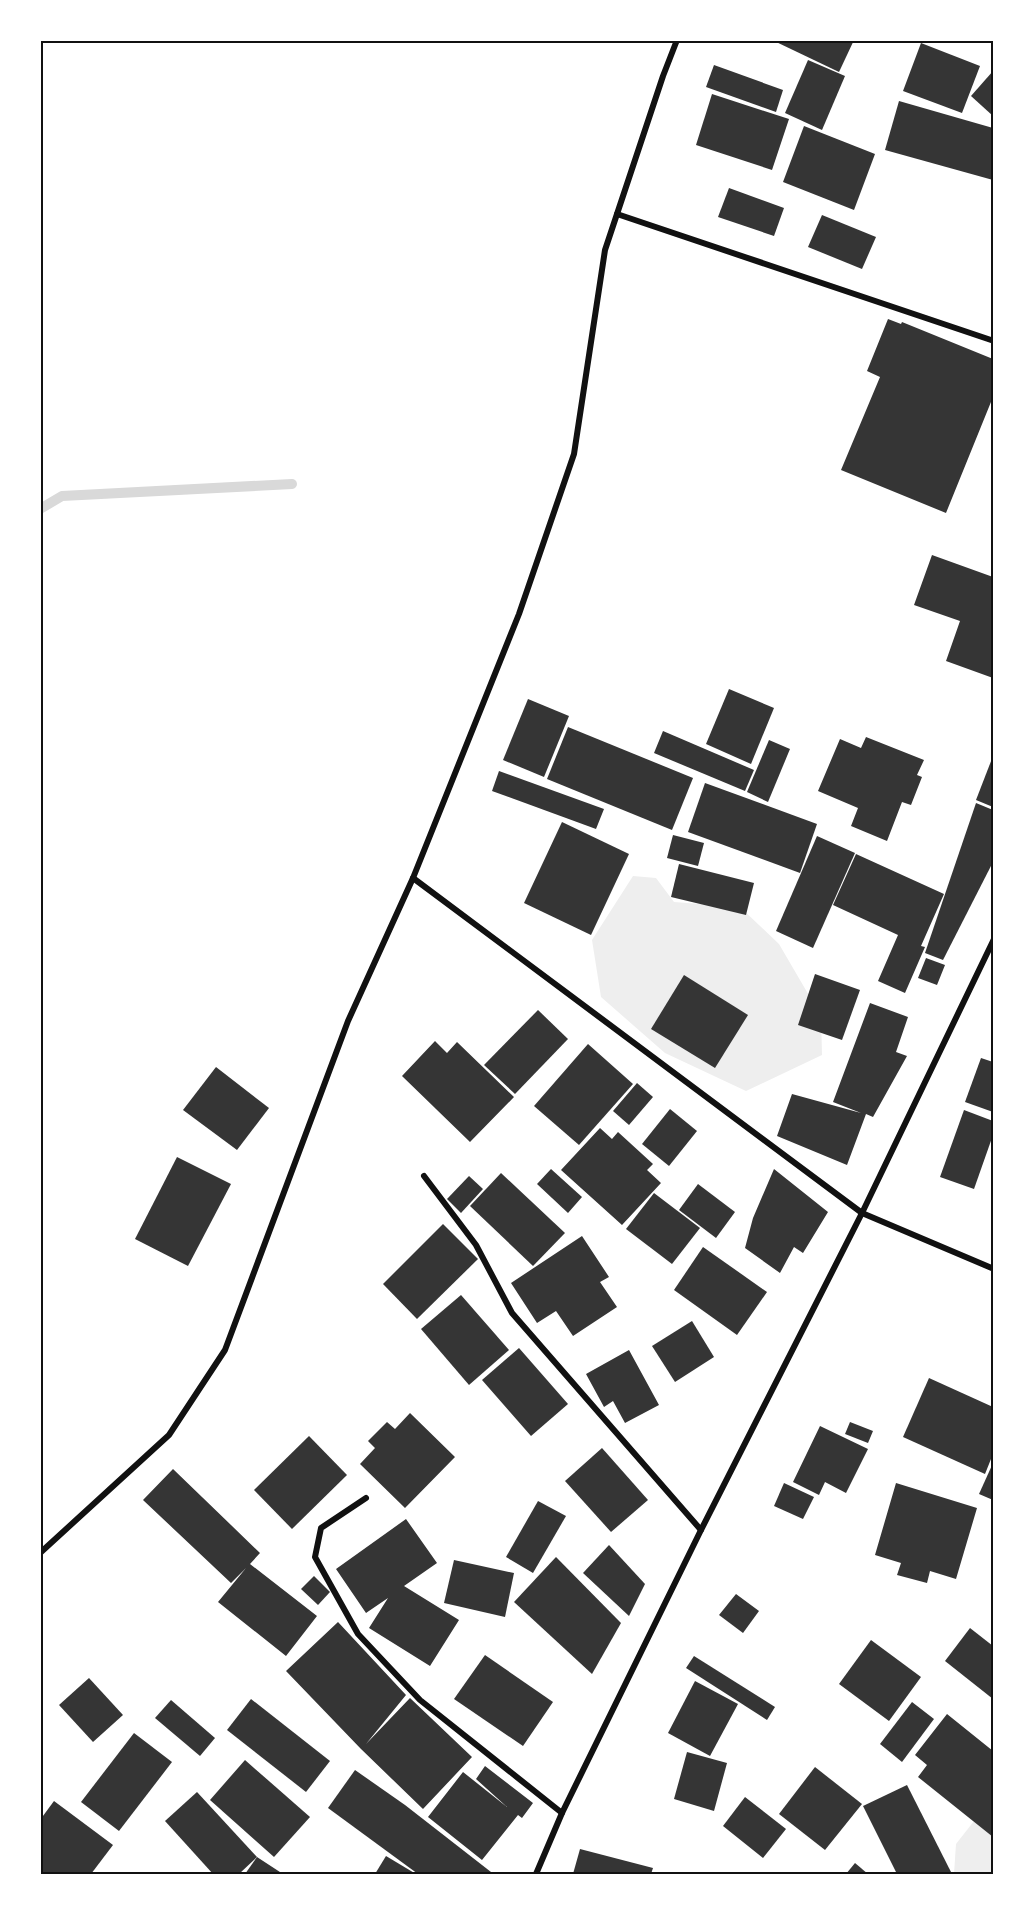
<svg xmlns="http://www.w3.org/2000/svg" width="1034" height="1915" font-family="'Titillium Web',sans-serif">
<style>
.green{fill:#eee}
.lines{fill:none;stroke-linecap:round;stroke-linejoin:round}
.stream{stroke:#d9d9d9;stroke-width:10}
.building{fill:#353535}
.minor{stroke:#111;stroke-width:6}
.neatline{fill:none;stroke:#111;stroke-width:2}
</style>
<rect width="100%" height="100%" fill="#fff"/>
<g class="green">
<path d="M633,876L656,878L674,902L740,907L779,944L821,1016L822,1055L746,1091L665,1053L601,997L592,940Z"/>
<path d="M989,1802H993V1874H954L956,1844Z"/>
</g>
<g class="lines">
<path class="stream" d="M40,509L62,496L292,484"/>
</g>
<g class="building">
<path d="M772,40H854L839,72Z"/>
<path d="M921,43L980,66L962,113L903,91Z"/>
<path d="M808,60L845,76L822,130L785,113Z"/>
<path d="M714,65L783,90L776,112L706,87Z"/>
<path d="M993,71V116L971,96Z"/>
<path d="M712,94L789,119L772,170L696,145Z"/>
<path d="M899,101L993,128V180L885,150Z"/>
<path d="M804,126L875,154L854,210L783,182Z"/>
<path d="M729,188L784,208L774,236L718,217Z"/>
<path d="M822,215L876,237L862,269L808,247Z"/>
<path d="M888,319L901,324L902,322L993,359V397L946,513L841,470L880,377L867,371Z"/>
<path d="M932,555L993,577V678L946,661L960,621L914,605Z"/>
<path d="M729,689L774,708L751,764L706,744Z"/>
<path d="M528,699L569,716L544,777L503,760Z"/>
<path d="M568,727L693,778L672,830L547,779Z"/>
<path d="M663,731L754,770L745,791L654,753Z"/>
<path d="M866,737L924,760L917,775L922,777L911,805L902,802L887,841L851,826L858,808L818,791L840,739L861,748Z"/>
<path d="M769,740L790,749L768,802L747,792Z"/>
<path d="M993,756V807L976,800Z"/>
<path d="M499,771L604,809L596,829L492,791Z"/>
<path d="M705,783L817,824L800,873L688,832Z"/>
<path d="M976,803L993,810V862L943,960L925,953Z"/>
<path d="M562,822L629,854L591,935L524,903Z"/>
<path d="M673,835L704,843L698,866L667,858Z"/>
<path d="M817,836L855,853L813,948L776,931Z"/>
<path d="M856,854L944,894L921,946L925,947L905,993L878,981L898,935L833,905Z"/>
<path d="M679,864L754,883L746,915L671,897Z"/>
<path d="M926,958L945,965L937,985L918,978Z"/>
<path d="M815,974L860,990L842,1040L798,1025Z"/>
<path d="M684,975L748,1015L715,1068L651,1029Z"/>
<path d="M870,1003L908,1017L896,1052L907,1056L873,1117L866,1114L847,1165L777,1136L792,1094L861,1113L833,1102Z"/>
<path d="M538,1010L568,1039L515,1094L484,1065Z"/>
<path d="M435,1041L447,1053L457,1042L514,1097L470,1142L402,1076Z"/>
<path d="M588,1044L633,1084L579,1145L534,1106Z"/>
<path d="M981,1058L993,1062V1112L965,1102Z"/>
<path d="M216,1067L269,1108L237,1150L183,1110Z"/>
<path d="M637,1083L653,1097L629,1125L613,1111Z"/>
<path d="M670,1109L697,1131L669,1166L642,1144Z"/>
<path d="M964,1110L993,1121V1135L974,1189L940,1177Z"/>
<path d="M600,1128L612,1139L618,1132L653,1164L647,1170L661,1183L622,1225L561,1170Z"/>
<path d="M177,1157L231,1184L188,1266L135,1239Z"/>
<path d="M551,1169L582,1197L568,1213L537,1184Z"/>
<path d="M774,1169L828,1212L803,1253L794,1247L780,1273L745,1248L753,1218Z"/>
<path d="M501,1173L565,1233L533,1266L470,1206Z"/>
<path d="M469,1176L483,1189L461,1213L447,1199Z"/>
<path d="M698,1184L735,1212L716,1238L679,1210Z"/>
<path d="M654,1193L700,1228L672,1264L626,1229Z"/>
<path d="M443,1224L478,1259L417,1319L383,1284Z"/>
<path d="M582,1236L609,1277L600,1282L617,1307L573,1336L556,1311L537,1323L511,1283Z"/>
<path d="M703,1247L767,1292L737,1335L674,1290Z"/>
<path d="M461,1295L509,1350L469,1385L421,1329Z"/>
<path d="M692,1321L714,1357L675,1382L652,1346Z"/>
<path d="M519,1348L568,1404L531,1436L482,1380Z"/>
<path d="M629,1350L659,1405L625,1423L613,1401L604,1407L586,1374Z"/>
<path d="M929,1378L993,1407V1454L985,1474L903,1437Z"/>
<path d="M410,1413L455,1457L405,1508L360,1464L375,1448L368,1441L387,1422L395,1429Z"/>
<path d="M850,1422L873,1431L868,1443L845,1434Z"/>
<path d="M820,1426L868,1449L846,1493L825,1482L819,1495L793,1482Z"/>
<path d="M309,1436L347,1475L292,1529L254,1490Z"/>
<path d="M602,1448L648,1500L611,1532L565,1481Z"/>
<path d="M993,1463V1500L979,1494Z"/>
<path d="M173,1469L260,1553L250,1564L317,1616L286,1656L218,1602L246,1568L231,1583L143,1500Z"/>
<path d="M784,1483L814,1497L803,1519L774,1506Z"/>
<path d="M896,1483L977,1508L956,1579L930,1571L927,1583L897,1575L901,1563L875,1555Z"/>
<path d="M538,1501L566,1516L533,1573L506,1557Z"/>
<path d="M406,1519L437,1563L404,1586L459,1620L430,1666L369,1628L388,1598L366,1613L336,1569Z"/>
<path d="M609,1545L645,1584L629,1616L583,1573Z"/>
<path d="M556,1557L621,1623L592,1674L514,1602Z"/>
<path d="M454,1560L514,1573L505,1617L444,1603Z"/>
<path d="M314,1576L330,1592L318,1605L301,1589Z"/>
<path d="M736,1594L759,1611L743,1633L719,1615Z"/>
<path d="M338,1622L406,1695L366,1744L410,1698L472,1757L423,1809L361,1749L286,1671Z"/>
<path d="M970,1628L993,1646V1699L945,1661Z"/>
<path d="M871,1640L921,1677L889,1721L839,1684Z"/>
<path d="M485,1655L553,1702L523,1746L454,1699Z"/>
<path d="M694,1656L775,1707L767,1720L686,1668Z"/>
<path d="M89,1678L123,1715L93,1742L59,1705Z"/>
<path d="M695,1681L738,1704L710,1756L668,1733Z"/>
<path d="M251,1699L330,1761L306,1792L227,1730Z"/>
<path d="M171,1700L215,1738L200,1756L155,1718Z"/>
<path d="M912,1702L934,1719L902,1762L880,1744Z"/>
<path d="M947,1714L993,1751V1837L918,1777L927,1765L915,1755Z"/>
<path d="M134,1733L172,1762L119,1831L81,1802Z"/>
<path d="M687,1752L727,1763L714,1811L674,1799Z"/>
<path d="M245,1760L310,1817L274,1857L210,1800Z"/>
<path d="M485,1766L533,1803L522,1818L518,1815L482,1860L428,1817L463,1772L507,1807L476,1779Z"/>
<path d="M815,1767L862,1804L825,1850L779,1814Z"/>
<path d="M355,1770L405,1805L491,1872L489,1874H418L328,1808Z"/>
<path d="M907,1785L952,1874H897L863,1806Z"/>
<path d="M197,1792L257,1857L239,1874H213L165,1821Z"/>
<path d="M745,1797L786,1829L763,1858L723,1826Z"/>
<path d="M54,1801L113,1845L91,1874H45L40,1871V1820Z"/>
<path d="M580,1849L653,1868L651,1874H573Z"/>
<path d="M386,1856L416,1874H375Z"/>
<path d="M257,1857L283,1874H245Z"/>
<path d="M855,1863L868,1874H846Z"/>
</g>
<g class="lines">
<g class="minor">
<path d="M617,214L994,341"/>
<path d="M413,878L862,1213L994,1269"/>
<path d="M424,1176L476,1245L512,1313L701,1530"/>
<path d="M366,1498L321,1528L315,1557L358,1634L420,1700L562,1813"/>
<path d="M40,1553L169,1435L225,1350L348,1021L413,878L519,614L574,454L605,250L663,76L677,40"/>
<path d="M536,1874L562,1813L701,1530L862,1213L994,939"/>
</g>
</g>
<rect width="1034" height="1915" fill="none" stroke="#ffffff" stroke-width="84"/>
<rect x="42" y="42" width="950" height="1831" class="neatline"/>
</svg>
